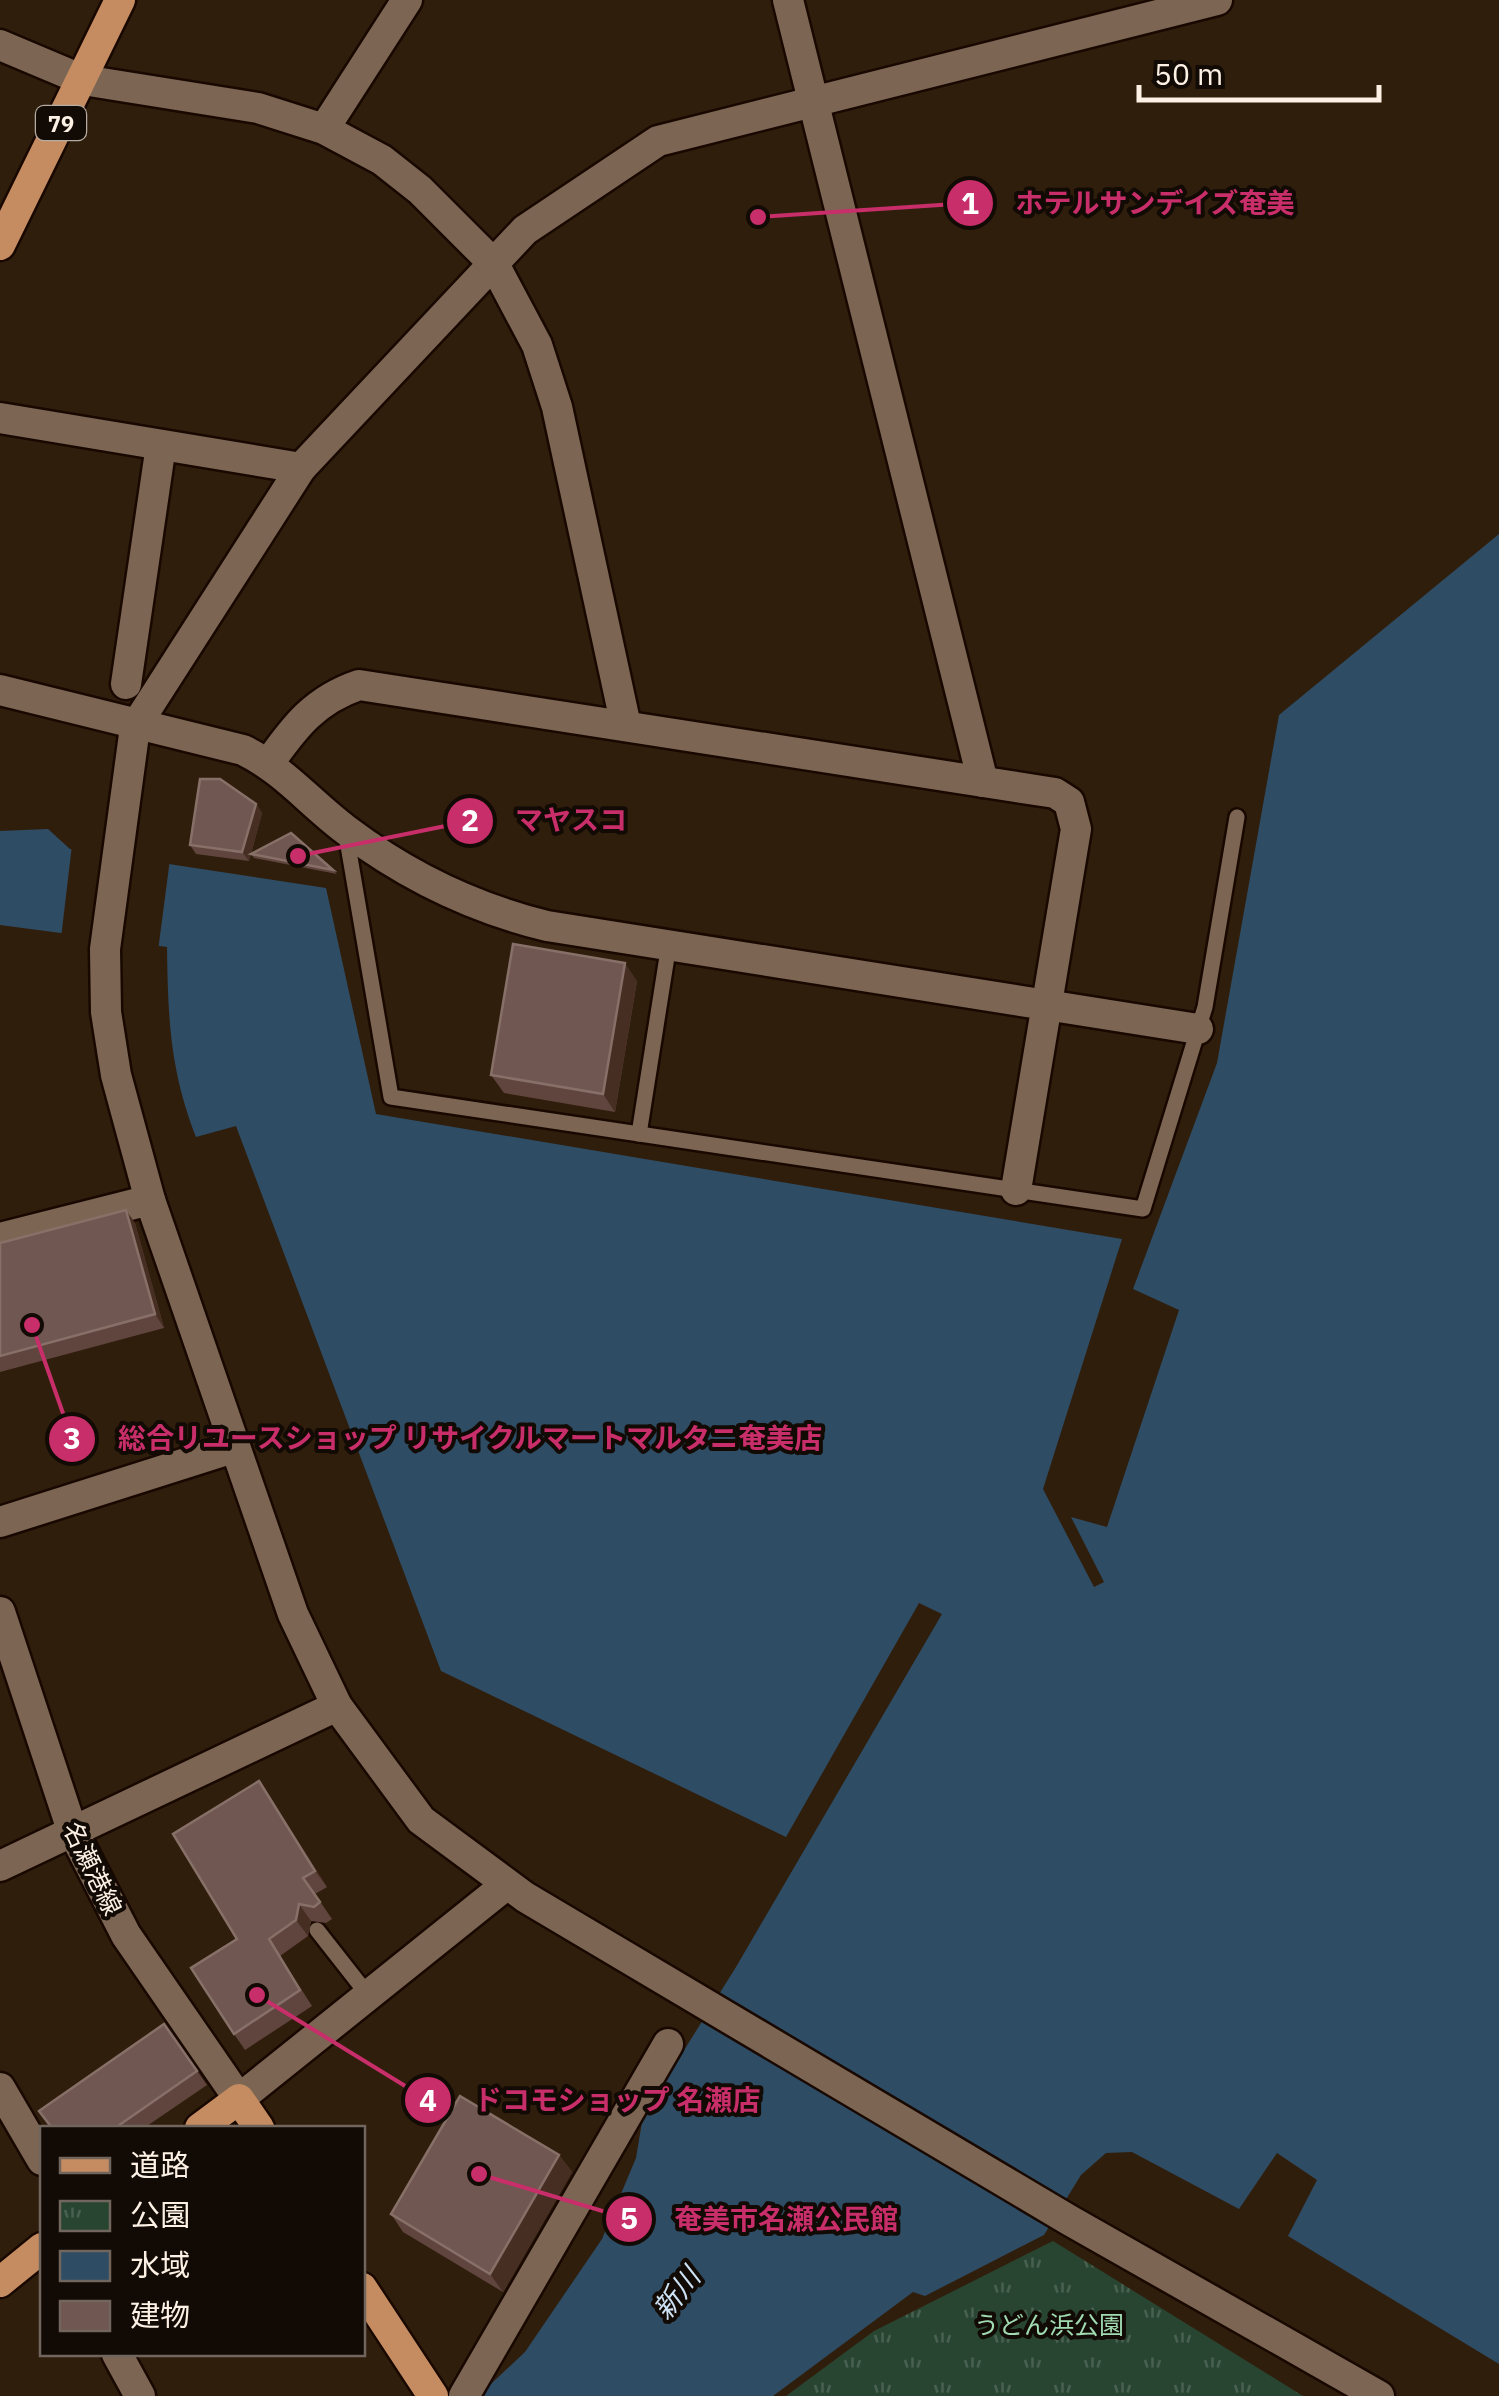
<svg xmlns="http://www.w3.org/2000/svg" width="1499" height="2396" font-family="'IBM Plex Sans','Noto Sans JP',sans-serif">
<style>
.park{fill:url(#park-tufts)}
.water{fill:#2e4c64}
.pier{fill:#301e0c}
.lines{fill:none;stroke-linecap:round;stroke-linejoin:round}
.lane-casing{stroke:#180800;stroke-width:20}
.street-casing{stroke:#180800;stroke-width:35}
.secondary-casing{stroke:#180800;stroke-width:35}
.primary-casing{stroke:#180800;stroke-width:35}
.lane{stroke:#7c6653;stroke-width:15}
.street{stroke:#7c6653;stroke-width:30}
.secondary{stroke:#7c6653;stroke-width:30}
.primary{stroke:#c58c61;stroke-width:30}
.wall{fill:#60453f}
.shaded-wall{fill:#462e23}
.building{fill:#715751;stroke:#877068;stroke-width:2.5}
.labels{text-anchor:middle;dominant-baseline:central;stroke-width:8;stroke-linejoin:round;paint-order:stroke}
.shield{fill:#120a04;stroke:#b6aca2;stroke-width:2.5}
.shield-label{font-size:22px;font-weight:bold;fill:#fdf1e5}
.street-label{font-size:25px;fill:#fdf1e5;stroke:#120a04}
.park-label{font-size:25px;fill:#a0dbb2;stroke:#120a04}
.water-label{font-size:28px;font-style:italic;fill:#cee3f6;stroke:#120a04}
.leader{fill:none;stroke:#c82e69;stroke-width:4}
.callout-dot{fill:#c82e69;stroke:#120a04;stroke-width:4}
.mark-label{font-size:30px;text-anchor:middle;font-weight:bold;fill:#fff}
.callout-label{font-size:28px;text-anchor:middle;font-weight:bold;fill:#c82e69;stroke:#120a04;stroke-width:8;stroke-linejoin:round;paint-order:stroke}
</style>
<defs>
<pattern id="park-tufts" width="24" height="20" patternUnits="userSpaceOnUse" patternTransform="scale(2.5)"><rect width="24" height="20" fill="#284532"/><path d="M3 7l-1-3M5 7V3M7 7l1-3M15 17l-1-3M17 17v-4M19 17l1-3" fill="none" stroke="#486050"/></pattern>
</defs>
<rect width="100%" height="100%" fill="#301e0c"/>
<path class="park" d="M1053,2241L1303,2396H786L874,2331Z"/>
<path class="water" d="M1499,534V2364L1288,2236L1317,2180L1277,2153L1239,2209L1132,2152L1106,2153L1081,2175L1044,2235L925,2296L913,2292L773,2396H478L525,2352L602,2239L636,2158L643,2116L736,1967L942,1614L919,1603L786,1837L441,1671L236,1126L196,1137C170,1070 168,1019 167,947L0,925V831L48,829L70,849L326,888L376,1114L1122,1239L1043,1489L1094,1587L1104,1582L1071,1517L1107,1527L1179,1310L1133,1289L1217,1063L1279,715Z"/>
<path class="pier" d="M72,845L170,859L158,951L61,938Z"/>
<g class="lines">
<defs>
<g id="lane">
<path d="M346,834L391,1097L1143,1209L1205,1007L1237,817"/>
<path d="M639,1134L669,944"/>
<path d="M317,1930L368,1995"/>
</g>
<g id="street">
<path d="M0,1522L233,1448"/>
<path d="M0,1866L337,1706"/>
<path d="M0,2088L42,2160"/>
<path d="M117,2354L140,2396"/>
<path d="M464,2396L668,2044"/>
</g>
<g id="secondary">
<path d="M788,0L983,782"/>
<path d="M1217,0L658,141L525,230L301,468L135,727L105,949L106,1012L116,1075L150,1200L293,1614L337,1706L421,1820L525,1897L1069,2220L1379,2396"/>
<path d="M0,45L83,80L258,108L324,129L382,160L420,190L494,264L537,345L557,407L626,726"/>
<path d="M324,129L407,0"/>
<path d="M0,418L301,468"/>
<path d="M126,684L161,445"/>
<path d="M0,690L243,750C284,770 310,803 346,830C407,876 473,908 547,926L1198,1029"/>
<path d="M269,763C295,726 315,700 359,685L1055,793L1069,802L1076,829L1016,1190"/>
<path d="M0,1238L150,1200"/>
<path d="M0,1612L72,1830L126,1935L239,2099L506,1885"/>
</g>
<g id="primary">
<path d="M0,245L120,0"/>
<path d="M200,2128L239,2099L259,2128"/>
<path d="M0,2282L42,2248"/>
<path d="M362,2288L433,2396"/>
</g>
</defs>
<use href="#lane" class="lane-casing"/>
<use href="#street" class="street-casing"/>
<use href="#secondary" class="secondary-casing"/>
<use href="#primary" class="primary-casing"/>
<use href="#lane" class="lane"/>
<use href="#street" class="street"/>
<use href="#secondary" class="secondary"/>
<use href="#primary" class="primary"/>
</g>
<g class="wall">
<path d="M256,804L262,813L249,861L196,854L190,845Z"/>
<path d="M251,854L333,870L337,874L254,858Z"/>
<path d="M637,981L615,1112L504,1093L491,1075Z"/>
<path d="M135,1223L164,1328L0,1372V1243Z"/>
<path d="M259,1781L327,1887L315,1894L332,1919L326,1923L311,1921L308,1936L280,1956L312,2006L245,2050L234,2034L237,1939Z"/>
<path d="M164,2024L207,2085L144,2128H52Z"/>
<path d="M559,2155L572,2172L503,2292L403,2232L391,2214Z"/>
</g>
<g class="shaded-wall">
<path d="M256,804L262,813L249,861L242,852Z"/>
<path d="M625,963L637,981L615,1112L603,1094Z"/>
<path d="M126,1210L135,1223L164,1328L155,1314Z"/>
<path d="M259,1781L271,1798L327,1887L315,1871Z"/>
<path d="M299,1904L311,1921L308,1936L296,1920Z"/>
<path d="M559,2155L572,2172L503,2292L490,2274Z"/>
</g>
<g class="building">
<path d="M200,779H220L256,804L242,852L190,845Z"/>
<path d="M291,833L333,870L251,854Z"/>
<path d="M513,944L625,963L603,1094L491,1075Z"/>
<path d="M126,1210L155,1314L0,1356V1243Z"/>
<path d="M259,1781L315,1871L303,1878L320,1902L314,1907L299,1904L296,1920L269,1939L300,1990L234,2034L191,1968L237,1939L173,1834Z"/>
<path d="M164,2024L197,2071L115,2128H52L39,2111Z"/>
<path d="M460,2096L559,2155L490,2274L391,2214Z"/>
</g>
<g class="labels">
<rect class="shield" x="36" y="106" width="50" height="34" rx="8"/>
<g class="shield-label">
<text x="61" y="123">79</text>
</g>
<g class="street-label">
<text transform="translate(93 1868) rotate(64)">名瀬港線</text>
</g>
<g class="park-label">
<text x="1049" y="2324">うどん浜公園</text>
</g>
<g class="water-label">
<text transform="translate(676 2293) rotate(-52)">新川</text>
</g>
</g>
<path class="leader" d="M758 217L970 203M298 856L470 821M32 1325L72 1439M257 1995L428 2100M479 2174L629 2219"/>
<g class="callout-dot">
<circle cx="758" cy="217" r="10"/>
<circle cx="298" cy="856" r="10"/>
<circle cx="32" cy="1325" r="10"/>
<circle cx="257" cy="1995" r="10"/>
<circle cx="479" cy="2174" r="10"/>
<circle cx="970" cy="203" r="25"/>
<circle cx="470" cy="821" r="25"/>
<circle cx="72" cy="1439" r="25"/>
<circle cx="428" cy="2100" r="25"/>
<circle cx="629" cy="2219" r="25"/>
</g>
<g class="mark-label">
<text x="970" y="214">1</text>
<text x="470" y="831">2</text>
<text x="72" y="1449">3</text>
<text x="428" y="2111">4</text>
<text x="629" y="2229">5</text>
</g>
<g class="callout-label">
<text x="1155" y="213">ホテルサンデイズ奄美</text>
<text x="571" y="830">マヤスコ</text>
<text x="470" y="1448">総合リユースショップ リサイクルマートマルタニ奄美店</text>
<text x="617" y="2110">ドコモショップ 名瀬店</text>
<text x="786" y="2229">奄美市名瀬公民館</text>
</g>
<rect x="40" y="2126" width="325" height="230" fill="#120a04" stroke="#70665e" stroke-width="2.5"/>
<rect x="60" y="2158" width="50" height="15" fill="#c58c61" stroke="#70665e" stroke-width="2.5"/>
<text x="130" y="2176" font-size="30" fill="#fdf1e5">道路</text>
<rect x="60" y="2201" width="50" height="30" fill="url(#park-tufts)" stroke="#70665e" stroke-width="2.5"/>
<text x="130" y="2226" font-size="30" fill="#fdf1e5">公園</text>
<rect x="60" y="2251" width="50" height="30" fill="#2e4c64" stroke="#70665e" stroke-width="2.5"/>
<text x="130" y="2276" font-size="30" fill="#fdf1e5">水域</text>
<rect x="60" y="2301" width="50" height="30" fill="#715751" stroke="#70665e" stroke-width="2.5"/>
<text x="130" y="2326" font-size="30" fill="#fdf1e5">建物</text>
<path d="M1139 85v15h240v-15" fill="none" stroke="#fdf1e5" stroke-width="5"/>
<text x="1154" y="85" font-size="30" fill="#fdf1e5" stroke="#120a04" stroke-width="8" paint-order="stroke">50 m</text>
</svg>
